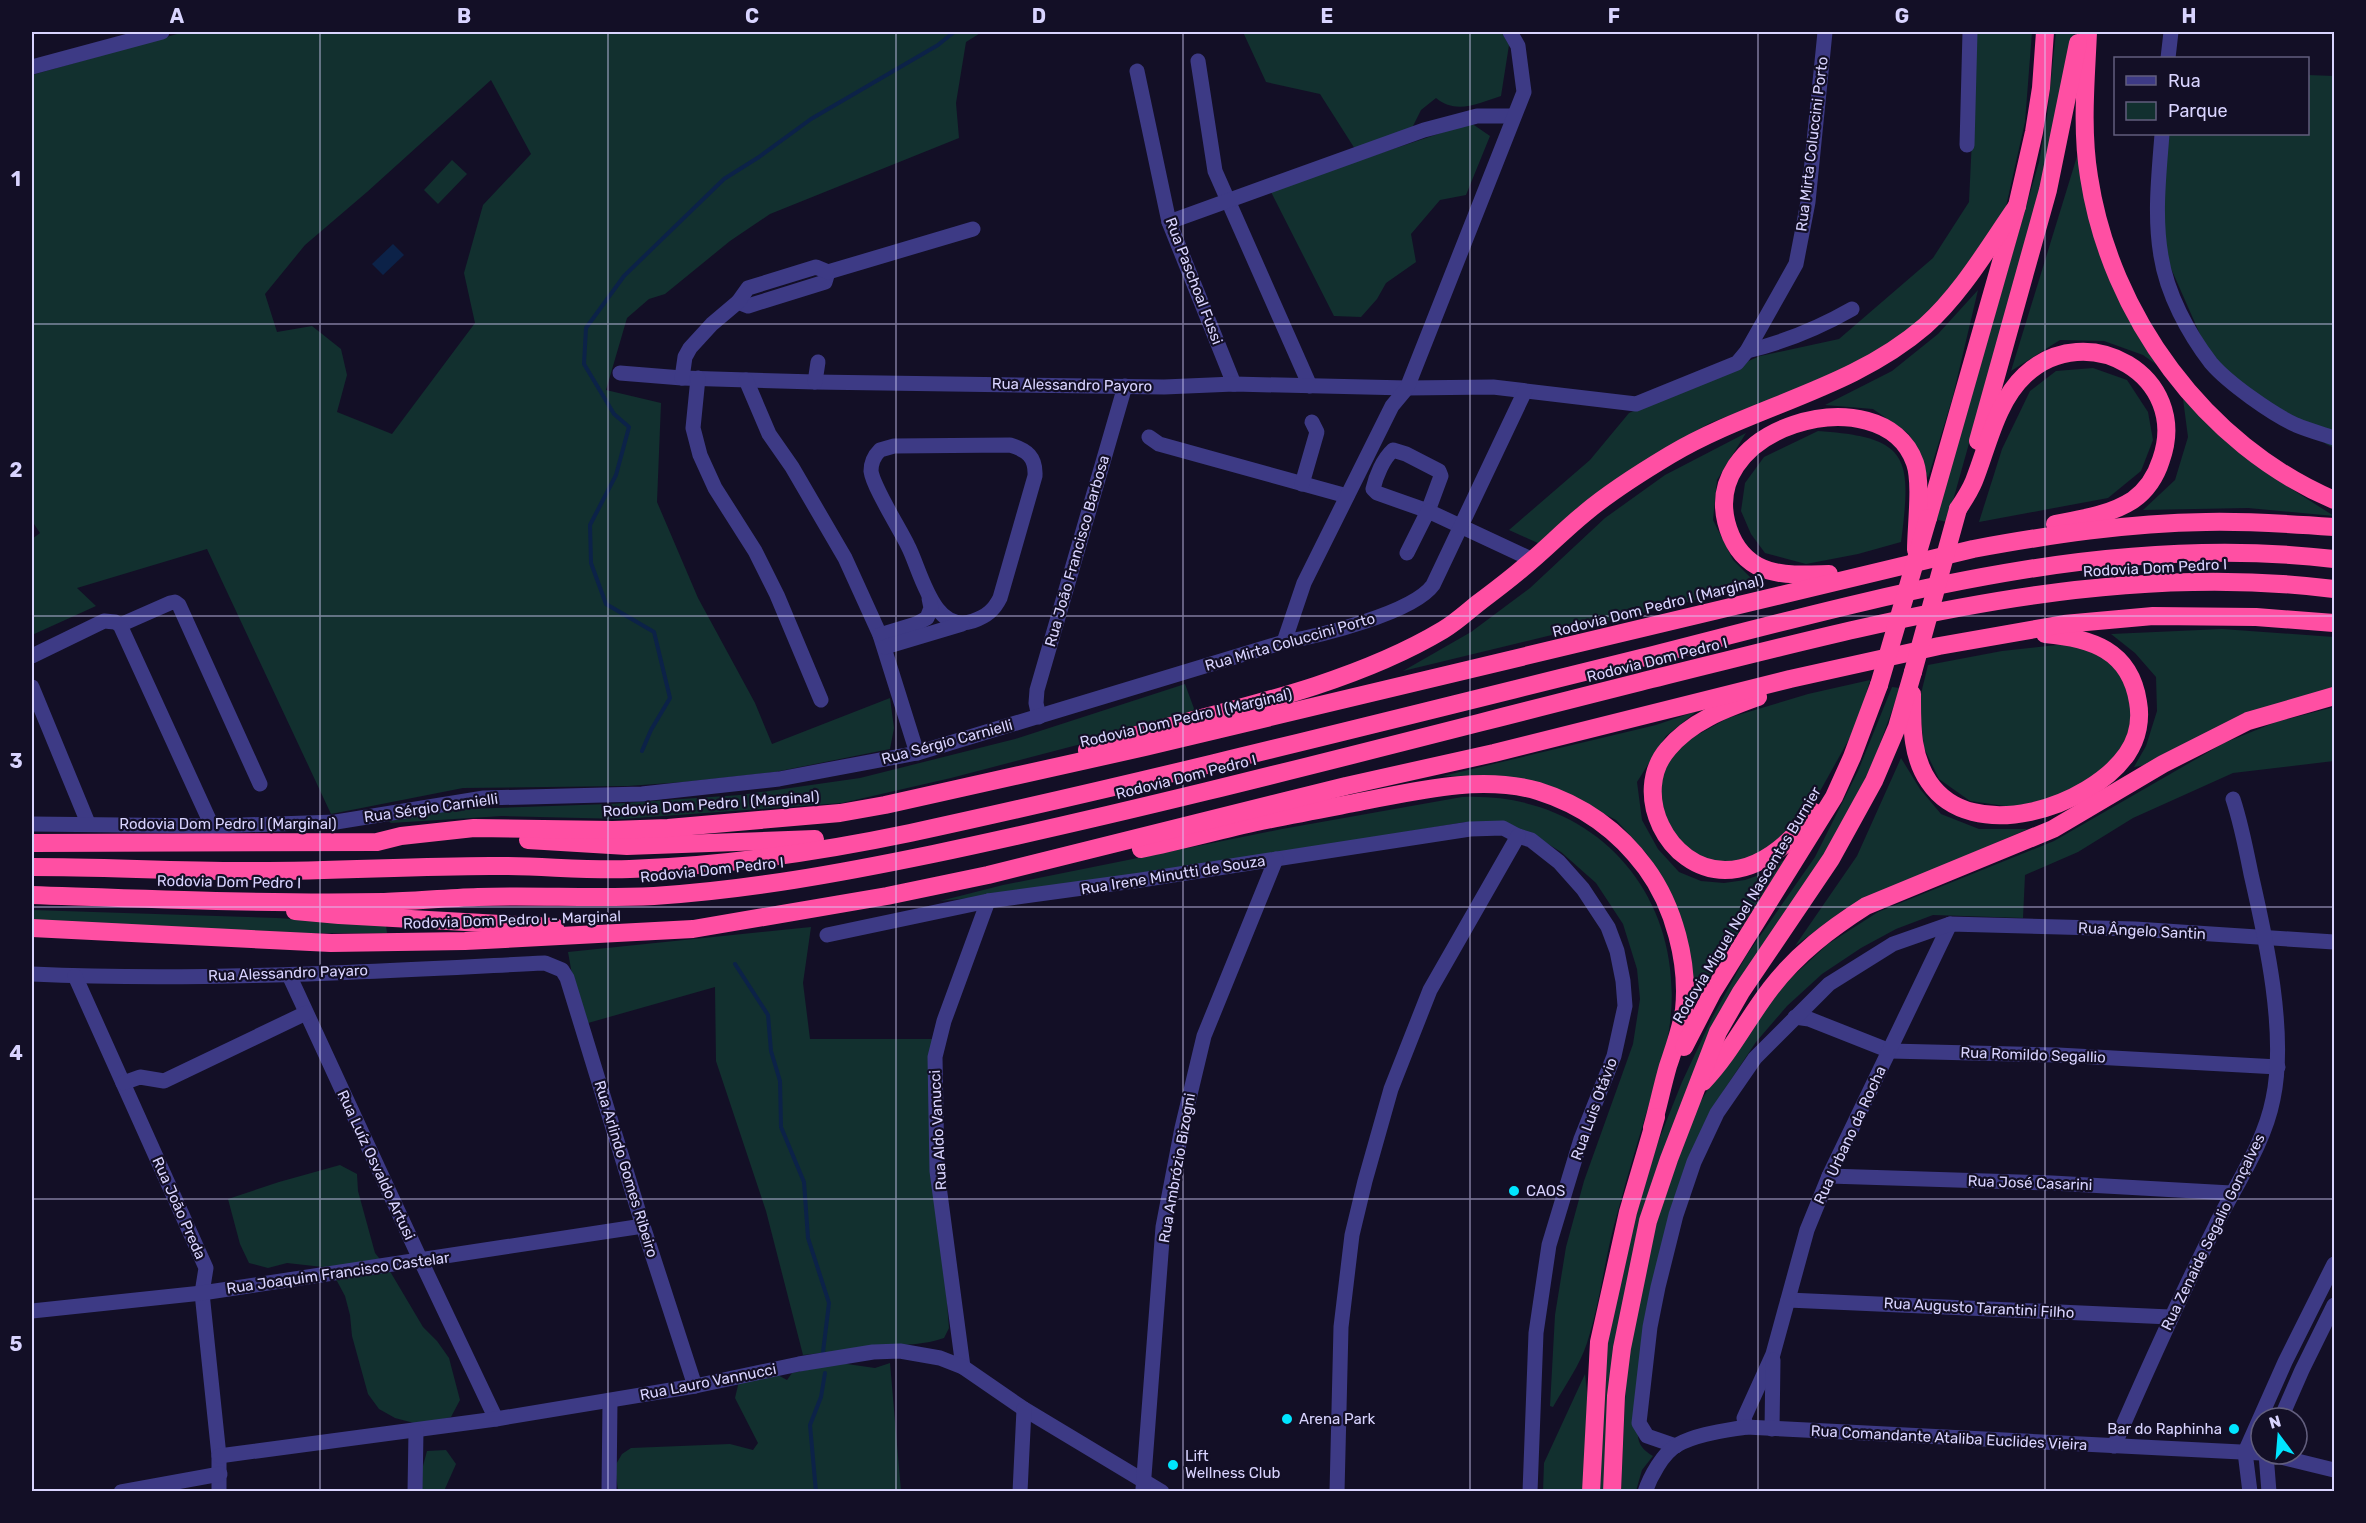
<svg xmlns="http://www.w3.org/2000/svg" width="2366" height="1523" font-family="Rubik,sans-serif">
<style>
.green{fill:#12302f;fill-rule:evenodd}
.water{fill:#0c2248}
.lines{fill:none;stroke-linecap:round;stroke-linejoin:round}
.stream{stroke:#0c2248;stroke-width:4}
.minor{stroke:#3d3a85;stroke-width:15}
.highway{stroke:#ff4fa3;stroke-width:18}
.highway-bridge{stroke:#ff4fa3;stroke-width:18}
.grid{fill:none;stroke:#d9d4ff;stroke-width:1.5;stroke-opacity:0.55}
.poi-dot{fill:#00e5ff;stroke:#130f26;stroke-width:2}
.labels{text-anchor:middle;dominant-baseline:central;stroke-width:4.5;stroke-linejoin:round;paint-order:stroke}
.street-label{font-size:15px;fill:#d9d4ff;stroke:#130f26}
.poi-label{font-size:15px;fill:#d9d4ff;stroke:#130f26;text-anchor:start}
.neatline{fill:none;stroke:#d9d4ff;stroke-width:2}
.grid-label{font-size:20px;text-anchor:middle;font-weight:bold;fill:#d9d4ff}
</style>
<rect width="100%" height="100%" fill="#130f26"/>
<g class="green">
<path d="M184,32H982L966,42L956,103L959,138L770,214L730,241L665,294L649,299L627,318L606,390L661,403L657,502L698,598L755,703L772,744L890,698L894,728L890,749L775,772L684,782L628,786L463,788L331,814L207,549L77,588L96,606L32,635V539L40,533L32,521V75ZM491,80L531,154L483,205L464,273L475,323L392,434L337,412L347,375L341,349L312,326L277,332L265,294L305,245L367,192Z"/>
<path d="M1243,32H1502L1509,45L1501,96C1479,103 1456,115 1436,98L1421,110L1412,128L1355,149L1320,94L1266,82Z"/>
<path d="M1977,32H2032L2025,122L2005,211L1965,273L1910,334L1847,370L1710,423L1636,466L1540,544L1509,530L1590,460L1629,413L1760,356L1839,339L1933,258L1969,202Z"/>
<path d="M2056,32H2074L2052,147L1947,522L1934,519L1972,394L2039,162L2047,116Z"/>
<path d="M2308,75L2334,76V448L2326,444L2213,364L2159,241L2164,134H2308Z"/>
<path d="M1471,123L1490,136L1466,195L1440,200L1411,234L1416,262L1386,283L1377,299L1361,317L1334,316L1270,190Z"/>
<path d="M2079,150L2098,251L2157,365L2143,355L2104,341L2060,340L2011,371Z"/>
<path d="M452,160L467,174L438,204L424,190Z"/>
<path d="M1978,290L1953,396L1928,478L1909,434L1873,409L1825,405L1892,371L1938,334Z"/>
<path d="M2093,368L2127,380L2148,412L2153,440L2141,471L2108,498L1979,522L2002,449L2030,391L2056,371Z"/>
<path d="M2183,399L2282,483L2334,516L2248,508L2143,510L2175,480L2188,437Z"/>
<path d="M1818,431C1909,437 1912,457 1901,542L1858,554L1806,564L1765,553L1751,534L1741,511L1745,483L1764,457Z"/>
<path d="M1746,433L1717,480L1713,520L1733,560L1758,585L1403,671L1471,632L1530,588L1605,518L1665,475Z"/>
<path d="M2222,629L2334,637V690L2146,765L2134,767L2146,746L2157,711L2156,677L2135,653L2111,634Z"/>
<path d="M2074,643L2107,656L2126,674L2136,711L2128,742L2099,776L2056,797L2012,807L1970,801L1939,779L1924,748L1919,702L1928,665L2002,651Z"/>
<path d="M1870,680L1858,723L1819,793L1795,824L1770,847L1750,859L1728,864L1697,857L1672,835L1659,795L1665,766L1681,744L1728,718L1808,694Z"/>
<path d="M1185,684L1196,714L951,778L842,803L622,819L502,816L391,823L386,819L466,809L609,804L740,795L860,778L1015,739Z"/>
<path d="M1892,687L1900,688L1876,755L1849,813L1808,881L1755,956L1660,1165L1607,1491L1596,1492L1607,1326L1619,1272L1656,1147L1682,1082L1712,1018L1746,956L1815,857L1858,771Z"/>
<path d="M2334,707V761L2233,773L2133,818L2078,852L2025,875L2023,918L1933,915L1896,929L1861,948L1822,974L1787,1006L1756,1042L1724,1090L1694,1150L1637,1419C1638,1438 1636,1446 1653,1456L1642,1470L1636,1491L1621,1492L1627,1357L1648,1243L1696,1109L1710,1086L1780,988L1828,944L1878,912L2054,841L2224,743L2276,722Z"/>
<path d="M1697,711L1666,736L1637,782L1642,820L1658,849L1679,872L1701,881L1724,883L1745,880L1765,873L1788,857L1703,987L1692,982L1677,913L1647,854L1616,820L1545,784L1486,777L1443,776L1656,725Z"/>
<path d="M1901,758L1920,789L1941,814L1979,829H2028L1846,908L1795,946L1857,856Z"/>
<path d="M1462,797C1593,791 1686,893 1670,1023C1667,1048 1658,1073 1651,1097C1640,1135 1628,1173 1618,1211C1605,1254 1601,1300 1587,1343C1580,1365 1564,1387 1553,1407L1550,1406L1555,1315L1566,1247L1584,1181L1633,1044L1640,999L1637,969L1623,924L1596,883L1561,852L1535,836L1465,822L1238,860L1000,895L940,901L1003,885L1282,829Z"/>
<path d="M32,910L277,918L386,925L387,933H239L32,921Z"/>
<path d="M811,927L803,983L810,1039H940L937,1171L949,1328L944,1338C924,1345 908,1344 888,1346C860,1349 831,1352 803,1355L766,1211L716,1061L715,987L581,1025L568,952Z"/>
<path d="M340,1165L357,1174L358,1191L375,1253L391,1273L423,1327L437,1341L449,1358L460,1400L451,1417L431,1422L414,1423L395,1418L379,1409L368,1394L352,1336L350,1315L345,1296L337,1281L323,1267L287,1263L268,1268L249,1263L240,1244L228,1199L279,1182Z"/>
<path d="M840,1363L875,1368L890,1363L901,1491H618L615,1466L622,1454L631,1448L730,1444L753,1450L758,1443L735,1398L739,1381L776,1374L787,1380L792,1373Z"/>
<path d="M1585,1374L1588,1401L1583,1491L1543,1492L1544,1463Z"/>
<path d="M446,1450L456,1464L444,1491L416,1492L427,1451Z"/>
</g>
<path class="water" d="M393,244L404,255L383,275L372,264Z"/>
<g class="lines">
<g class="stream">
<path d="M642,751L651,730L670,698L654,632L606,604L591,563L590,525L616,475L629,427L614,414L584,364L586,328L624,276L724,179L759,157L811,119L938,45L954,32"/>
<path d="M735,964L768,1015L771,1051L780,1081L781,1127L804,1182L808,1238L829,1303L823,1352"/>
<path d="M816,1492L810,1425L821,1397L825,1373"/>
</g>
<g class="minor">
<path d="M2168,58L2171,32"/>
<path d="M1198,61L1215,171L1310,386"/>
<path d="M32,67L162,32"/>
<path d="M1137,71L1169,222L1234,384"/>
<path d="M2162,134C2159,174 2154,216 2161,256C2167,294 2188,333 2211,363C2228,383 2272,414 2296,425C2308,430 2322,434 2334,438"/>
<path d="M1967,145L1970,32"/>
<path d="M1169,222L1424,130L1477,116H1513"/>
<path d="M738,302L748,306L825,282L828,272"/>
<path d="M1747,351C1785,342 1817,329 1852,309"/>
<path d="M620,373L682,378L815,382L1164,387L1234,384L1407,388L1493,387L1636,404L1737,363L1747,351L1796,264L1808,202L1825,32"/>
<path d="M682,378L685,357L690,348L712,324L738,302L748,288L816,267L828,272L973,229"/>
<path d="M698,378L693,428L700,455L715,488L755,551L777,595L821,700"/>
<path d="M746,380L769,434L792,467L845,558L880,635L917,753"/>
<path d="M815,382L818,362"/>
<path d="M1149,437L1159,444L1347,496"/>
<path d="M1010,445C1027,450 1036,457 1035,476L1000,598C994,610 987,616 973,621C933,635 921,571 908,546C900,529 873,487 871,471C871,462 874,456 880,450L894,446Z"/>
<path d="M1393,450L1406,454L1439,471L1441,476L1428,511L1377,493L1373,489C1376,476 1383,459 1393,450Z"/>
<path d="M1302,484L1317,432L1312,422"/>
<path d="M1407,553L1428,511L1533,560"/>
<path d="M120,625L170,603L175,602L179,605L260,784"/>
<path d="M880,635L916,624L927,618L931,608L929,598"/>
<path d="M1284,642L1304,583L1392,406L1407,388L1524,92L1518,46L1510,32"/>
<path d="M885,647L962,624"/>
<path d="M32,656L104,621L115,622L120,625L212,826"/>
<path d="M32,687L88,823"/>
<path d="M1039,717L1036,703L1037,690L1125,386"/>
<path d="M32,824L212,826L336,822L484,798L642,794L779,779L917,753L1284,642C1319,636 1413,613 1433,585L1525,391"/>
<path d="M827,935L988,901L1141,880L1470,829L1503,828L1518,836L1531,840L1559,862L1583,889L1608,927L1617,951L1623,981L1625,1006L1614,1056L1581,1139L1549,1245L1536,1333L1530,1492"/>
<path d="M32,974C203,982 374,971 545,963L562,970L567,978L643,1226L695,1386"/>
<path d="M289,975L421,1261L496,1419"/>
<path d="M75,976L206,1268L202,1293L219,1456V1492"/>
<path d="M1795,1017L1809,1019L1890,1051L2058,1055L2278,1067"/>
<path d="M123,1083L140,1077L164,1081L306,1013"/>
<path d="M1829,1176L2052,1183L2231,1193"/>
<path d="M1788,1300L2170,1317"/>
<path d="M32,1311L202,1293L643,1226"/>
<path d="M963,1367L937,1171L935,1057L944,1021L988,901"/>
<path d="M2281,1418L2302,1370L2334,1305"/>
<path d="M1746,1427L1744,1418L1773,1354L1807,1230L1829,1176L1950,924"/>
<path d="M1772,1429L1773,1360"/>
<path d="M1676,1446L1647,1436L1639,1423L1650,1327L1658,1287L1676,1215L1694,1162L1717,1113L1755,1058L1829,984L1893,944L1950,924L2135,929L2334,942"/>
<path d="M2114,1446C2146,1372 2179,1299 2215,1227C2235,1185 2264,1145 2273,1099C2287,1033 2266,939 2251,874C2246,849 2241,823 2233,799"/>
<path d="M2266,1454L2269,1492"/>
<path d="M2269,1454L2334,1470"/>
<path d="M219,1456L496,1419L695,1386L799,1364L873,1352L900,1351L940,1358L963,1367L1024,1409L1162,1492"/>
<path d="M1143,1489L1163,1227L1182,1128L1204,1036L1276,859"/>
<path d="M121,1492L220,1474"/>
<path d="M415,1492L416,1431"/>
<path d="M609,1492L610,1401"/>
<path d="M1020,1492L1024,1409"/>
<path d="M1337,1492L1341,1327L1352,1235L1365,1181L1391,1089L1430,990L1518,836"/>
<path d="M1645,1492C1650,1477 1663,1453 1677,1445C1697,1434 1723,1431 1746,1427L2261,1453"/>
<path d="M2250,1492L2245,1452L2285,1362L2334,1264"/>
</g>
<g class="highway">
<path d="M2088,32C2086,80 2081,128 2089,177C2110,315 2205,445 2334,500"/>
<path d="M1978,441L2048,190L2078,43"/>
<path d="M1958,509C1964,500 1970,491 1974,481C1988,446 1996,402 2025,375C2087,317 2191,376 2161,460C2156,476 2147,490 2133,500C2110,515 2081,519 2055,524"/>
<path d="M1928,518L2017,206L2034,132L2041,88L2045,32"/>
<path d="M1829,574C1789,575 1750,579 1731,536C1685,427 1884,372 1915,463C1922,483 1916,527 1916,550"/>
<path d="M1912,694C1912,725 1911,756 1929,782C1972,846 2090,807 2127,754C2138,738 2141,719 2138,702C2130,650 2091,638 2045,634"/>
<path d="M1758,697C1725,709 1691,721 1668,749C1630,793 1668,870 1725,870C1763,870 1793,840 1814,812"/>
<path d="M1087,750L1110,742C1219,712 1346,688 1443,630C1455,623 1466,613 1477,604C1493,592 1509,580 1524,567C1545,550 1564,530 1585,513C1611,491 1640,473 1670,455C1752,406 1851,390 1925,326C1962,293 1989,246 2017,206"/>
<path d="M528,840L627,846L815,839"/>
<path d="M32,843L377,842L401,836L474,828L613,830L668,828L840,813L885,805L1145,747L1973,549C2049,535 2128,523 2206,522C2249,521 2292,524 2334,527"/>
<path d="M1141,849C1175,842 1209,833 1243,825C1279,817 1317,810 1354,803C1412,792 1479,774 1538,791C1583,805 1618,830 1646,868C1674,906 1689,963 1684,1010C1681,1029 1674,1048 1668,1066C1662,1087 1658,1107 1652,1128"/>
<path d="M32,867C102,867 172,871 243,871C325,872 407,866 490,866C536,865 584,871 630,869C723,866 819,852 910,833C1155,780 1398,718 1641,658C1867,601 2099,531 2334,559"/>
<path d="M32,895C149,899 266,904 384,902C415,901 446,898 478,897C536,895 595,899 654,896C748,890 841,873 933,854C1170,804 1405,741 1640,682C1867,626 2099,559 2334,589"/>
<path d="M295,911L339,915L555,927"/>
<path d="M32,928L331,943L465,941L693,929L887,896L988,875L1346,786L1494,753L1790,679L1939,646L2064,624L2153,616L2256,617L2334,623"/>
<path d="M1684,1047L1712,993L1834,797L1852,757L1879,685"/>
<path d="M1703,1082C1730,1054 1747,1019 1771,988C1797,954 1830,929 1866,906L2053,829L2163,764L2248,721L2334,696"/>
<path d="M1591,1492L1599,1342L1628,1212L1656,1117"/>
<path d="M1612,1492L1616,1396L1622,1348L1648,1221L1669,1159L1718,1032L1741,992L1831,859L1874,781L1897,727L1913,672"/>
</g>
<g class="highway-bridge">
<path d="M1913,672L1958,509"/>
<path d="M1879,685L1928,518"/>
</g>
</g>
<path class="grid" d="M320,32V1492M608,32V1492M896,32V1492M1183,32V1492M1470,32V1492M1758,32V1492M2045,32V1492M32,324H2334M32,616H2334M32,907H2334M32,1199H2334"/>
<g class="poi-dot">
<circle cx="1514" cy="1191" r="6"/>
<circle cx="1287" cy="1419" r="6"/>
<circle cx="2234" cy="1429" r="6"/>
<circle cx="1173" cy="1465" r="6"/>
</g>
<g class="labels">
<g class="street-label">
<text transform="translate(1812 144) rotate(-83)">Rua Mirta Coluccini Porto</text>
<text transform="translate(1194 281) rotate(69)">Rua Paschoal Fussi</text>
<text transform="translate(1072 385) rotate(1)">Rua Alessandro Payoro</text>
<text transform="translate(1077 551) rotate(-74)">Rua João Francisco Barbosa</text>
<text transform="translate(2155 568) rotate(-3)">Rodovia Dom Pedro I</text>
<text transform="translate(1658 606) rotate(-14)">Rodovia Dom Pedro I (Marginal)</text>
<text transform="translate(1290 642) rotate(-16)">Rua Mirta Coluccini Porto</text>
<text transform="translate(1657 660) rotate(-14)">Rodovia Dom Pedro I</text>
<text transform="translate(1186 718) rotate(-13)">Rodovia Dom Pedro I (Marginal)</text>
<text transform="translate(947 742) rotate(-15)">Rua Sérgio Carnielli</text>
<text transform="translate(1186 777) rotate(-14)">Rodovia Dom Pedro I</text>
<text transform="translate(711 804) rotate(-4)">Rodovia Dom Pedro I (Marginal)</text>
<text transform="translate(431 808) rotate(-8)">Rua Sérgio Carnielli</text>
<text x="228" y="824">Rodovia Dom Pedro I (Marginal)</text>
<text transform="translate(712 870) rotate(-6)">Rodovia Dom Pedro I</text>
<text transform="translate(1173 875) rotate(-9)">Rua Irene Minutti de Souza</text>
<text transform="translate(229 882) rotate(1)">Rodovia Dom Pedro I</text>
<text transform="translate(1747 905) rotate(-59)">Rodovia Miguel Noel Nascentes Burnier</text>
<text transform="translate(512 920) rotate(-2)">Rodovia Dom Pedro I - Marginal</text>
<text transform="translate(2142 931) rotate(3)">Rua Ângelo Santin</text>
<text transform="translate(288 973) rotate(-2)">Rua Alessandro Payaro</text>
<text transform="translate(2033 1055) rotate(2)">Rua Romildo Segallio</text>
<text transform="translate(1594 1109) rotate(-70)">Rua Luis Otávio</text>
<text transform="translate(938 1130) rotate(-93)">Rua Aldo Vanucci</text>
<text transform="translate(1850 1135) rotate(-65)">Rua Urbano da Rocha</text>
<text transform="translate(376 1165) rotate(65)">Rua Luíz Osvaldo Artusi</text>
<text transform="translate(1177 1168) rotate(-80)">Rua Ambrózio Bizogni</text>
<text transform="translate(626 1169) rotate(73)">Rua Arlindo Gomes Ribeiro</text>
<text transform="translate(2030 1183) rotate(2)">Rua José Casarini</text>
<text transform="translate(179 1208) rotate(66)">Rua João Preda</text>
<text transform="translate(2213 1232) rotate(-64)">Rua Zenaide Segalio Gonçalves</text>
<text transform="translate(338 1273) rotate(-8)">Rua Joaquim Francisco Castelar</text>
<text transform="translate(1979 1308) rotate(3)">Rua Augusto Tarantini Filho</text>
<text transform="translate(708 1382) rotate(-11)">Rua Lauro Vannucci</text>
<text transform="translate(1949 1438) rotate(3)">Rua Comandante Ataliba Euclides Vieira</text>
</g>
<g class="poi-label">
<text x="1526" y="1191">CAOS</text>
<text x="1299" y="1419">Arena Park</text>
<text x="2222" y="1429" text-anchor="end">Bar do Raphinha</text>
<text x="1185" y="1456">Lift<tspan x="1185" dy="17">Wellness Club</tspan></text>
</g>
</g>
<rect width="2366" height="1523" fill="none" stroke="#130f26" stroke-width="66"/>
<rect x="2114" y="57" width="195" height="78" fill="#130f26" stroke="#625e7d" stroke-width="1.5"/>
<rect x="2126" y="76" width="30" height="9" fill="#3d3a85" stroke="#625e7d" stroke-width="1.5"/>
<text x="2168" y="87" font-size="18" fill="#d9d4ff">Rua</text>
<rect x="2126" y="102" width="30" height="18" fill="#12302f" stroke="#625e7d" stroke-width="1.5"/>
<text x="2168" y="117" font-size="18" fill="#d9d4ff">Parque</text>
<g transform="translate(2279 1436) rotate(344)"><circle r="28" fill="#130f26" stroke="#625e7d" stroke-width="1.5"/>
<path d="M0-4.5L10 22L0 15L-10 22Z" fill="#00e5ff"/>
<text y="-9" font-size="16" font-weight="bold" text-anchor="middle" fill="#d9d4ff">N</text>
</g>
<rect x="33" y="33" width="2300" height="1457" class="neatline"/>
<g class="grid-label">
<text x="177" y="23">A</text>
<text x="464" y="23">B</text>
<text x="752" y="23">C</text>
<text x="1039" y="23">D</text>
<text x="1327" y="23">E</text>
<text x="1614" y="23">F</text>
<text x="1902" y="23">G</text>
<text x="2189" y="23">H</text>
<text x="16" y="186">1</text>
<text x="16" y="477">2</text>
<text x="16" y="768">3</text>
<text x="16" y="1060">4</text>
<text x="16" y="1351">5</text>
</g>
</svg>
